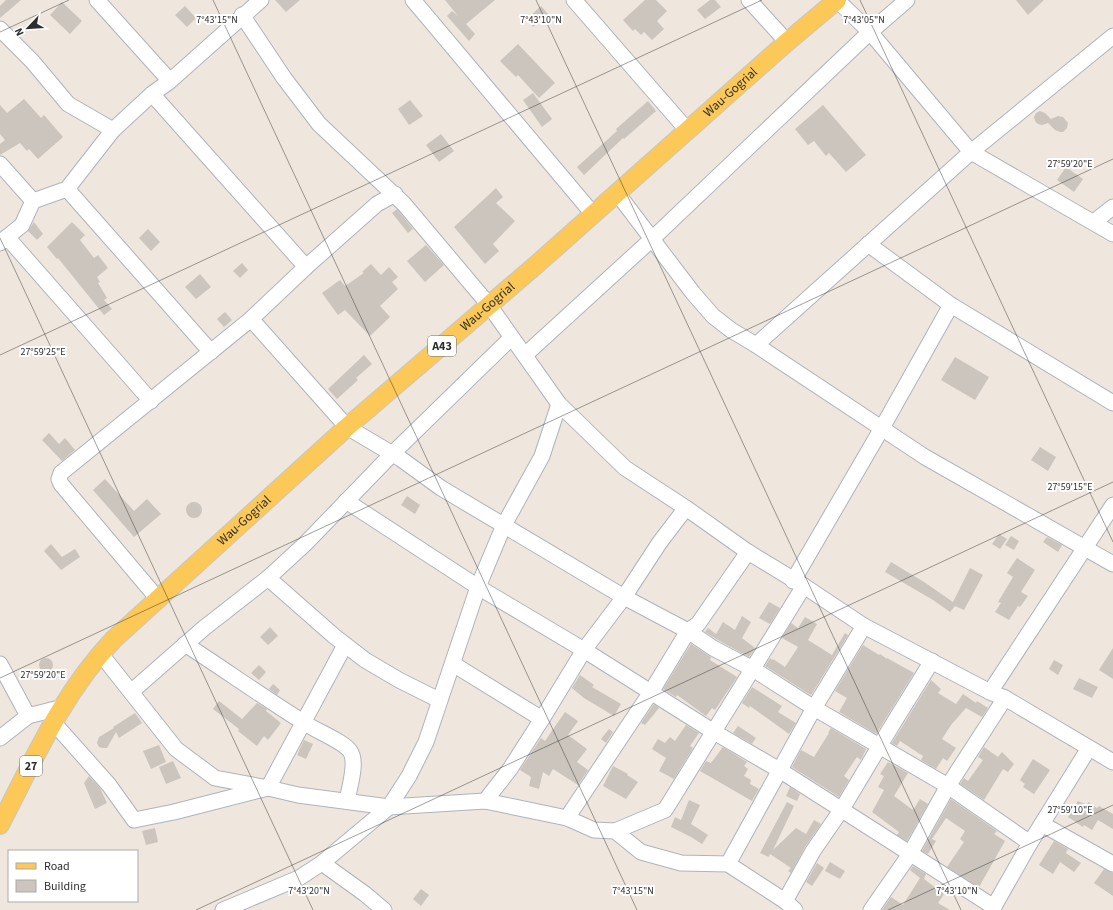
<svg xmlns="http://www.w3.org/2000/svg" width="1113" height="910" font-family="'Source Sans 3',sans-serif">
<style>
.building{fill:#cbc5bd}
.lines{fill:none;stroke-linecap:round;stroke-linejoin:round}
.minor-casing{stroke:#aeb3bd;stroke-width:17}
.major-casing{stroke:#c8c8c8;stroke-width:20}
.minor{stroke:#fff;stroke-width:15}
.major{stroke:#fcc857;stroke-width:18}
.ticks{fill:none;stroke:#2d2d2d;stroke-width:1;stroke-opacity:0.45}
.labels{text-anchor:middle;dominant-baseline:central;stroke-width:4;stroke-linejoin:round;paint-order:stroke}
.shield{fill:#fff;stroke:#6c6c6c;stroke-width:1}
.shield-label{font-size:12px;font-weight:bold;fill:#2d2d2d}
.street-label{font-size:13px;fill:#2d2d2d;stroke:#fff}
.ticks-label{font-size:10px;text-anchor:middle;fill:#2d2d2d;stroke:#fff;stroke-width:4;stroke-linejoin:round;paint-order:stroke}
</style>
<rect width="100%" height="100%" fill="#efe7de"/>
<g class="building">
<path d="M6,0H21L0,18V6Z"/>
<path d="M275,0H300L286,12Z"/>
<path d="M445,0H495L466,24L475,34L469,41L447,16L452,11L458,16Z"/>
<path d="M645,0H656L667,11L657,21L664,29L652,40L644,32L641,35L635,29L633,31L623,20Z"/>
<path d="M710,0H715L721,7L705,19L697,10Z"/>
<path d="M1016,0H1044L1028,15Z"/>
<path d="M62,2L82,21L70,34L50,15Z"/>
<path d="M185,6L196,18L187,27L175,15Z"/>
<path d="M541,6L548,14L533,27L527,19Z"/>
<path d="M518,44L555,83L539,98L518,75L516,77L500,61Z"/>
<path d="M533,93L552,119L542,127L523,100Z"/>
<path d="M24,99L41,118L44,115L63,137L38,159L29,149L27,151L20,143L0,155V144L5,140L0,134V105L7,113Z"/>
<path d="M410,100L423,116L409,125L398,109Z"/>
<path d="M648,101L656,111L624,139L623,138L584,175L577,167L617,131L616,129Z"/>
<path d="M823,105L866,155L846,172L829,153L826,156L814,141L808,145L795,129Z"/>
<path d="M1040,111L1045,113L1051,119L1058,116L1063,117L1068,123L1067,128L1063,132H1060L1055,130L1048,123L1042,125L1038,124L1035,121L1034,117L1036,113Z"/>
<path d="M441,134L454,151L439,162L426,145Z"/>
<path d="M1066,167L1083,179L1074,192L1057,180Z"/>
<path d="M496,188L503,197L496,203L515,221L493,244L499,251L485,264L454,227Z"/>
<path d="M397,209L413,229L408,233L392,213Z"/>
<path d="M34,222L43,234L37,240L28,231Z"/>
<path d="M72,222L85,235L80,240L94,258L98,255L108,268L97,277L100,282L98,283L107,298L104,300L112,309L104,315L58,258L57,259L47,247Z"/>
<path d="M148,229L160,242L151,251L139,238Z"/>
<path d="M426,245L444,265L425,282L407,261Z"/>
<path d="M242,263L248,270L240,278L233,271Z"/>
<path d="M371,264L381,275L389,267L398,277L392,282L398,289L380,306L390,317L370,336L345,310L338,315L322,293L340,280L345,286L364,273L362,272Z"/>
<path d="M200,274L211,287L196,299L185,287Z"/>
<path d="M225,312L232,320L224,327L217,319Z"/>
<path d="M364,355L372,364L356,378L358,380L337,399L328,389Z"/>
<path d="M955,357L989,377L975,400L941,380Z"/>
<path d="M49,433L59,444L65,438L75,450L62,461L42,440Z"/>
<path d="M1040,447L1056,457L1048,471L1031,460Z"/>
<path d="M105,479L134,511L147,499L161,514L134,537L93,490Z"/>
<path d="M407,496L420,505L415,514L401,505Z"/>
<circle cx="194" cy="510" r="8"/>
<path d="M999,534L1007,539L1000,549L992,544Z"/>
<path d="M1011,536L1019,541L1014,550L1005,545Z"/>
<path d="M1047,537L1062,545L1058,552L1043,542Z"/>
<path d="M51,544L62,557L75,549L80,557L61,570L44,551Z"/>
<path d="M1017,558L1035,570L1021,592L1028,596L1020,607L1018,606L1009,620L995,612L1001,603L998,602L1013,577L1007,573Z"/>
<path d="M891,562L924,582L953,602L970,568L983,575L964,610L955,606L950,612L933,600L885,572Z"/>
<path d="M769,602L780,608L770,624L759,618Z"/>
<path d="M742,616L751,622L742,638L755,648L749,657L718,640L705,632L708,628L716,634L723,622L735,630Z"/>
<path d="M805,617L817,624L808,640L832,655L845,633L848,635L811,695L765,666L770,658L772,660L773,659L785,667L798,647L782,638L791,623L798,628Z"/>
<path d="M270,627L278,636L268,645L260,637Z"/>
<path d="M691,644L711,657L710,660L737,677L715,710L712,708L706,716L677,695L676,697L663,689Z"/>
<path d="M863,645L879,655L880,654L887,659V658L914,673L876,734L839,712L847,698L835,691Z"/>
<path d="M1113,648V679L1099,670Z"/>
<circle cx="46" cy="665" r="7"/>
<path d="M1054,660L1063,665L1058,675L1049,669Z"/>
<path d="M259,665L266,672L259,680L251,673Z"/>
<path d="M580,675L594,685L592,687L621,704L614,716L584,698L572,688Z"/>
<path d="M1079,678L1098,687L1092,698L1073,689Z"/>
<path d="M931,680L941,689L938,693L956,704L963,694L976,703L977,701L988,708L982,717L966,708L951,725L942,739L956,748L947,761L943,758L936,769L921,760L923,756L900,741L897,746L892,743Z"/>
<path d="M273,684L280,690L277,695L269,689Z"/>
<path d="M752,687L782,706L778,712L796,723L789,734L750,706L749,708L742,703Z"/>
<path d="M219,701L242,719L257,703L267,709L266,711L281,723L268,740L264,736L257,746L238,731L239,729L213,709Z"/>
<path d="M654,704L659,708L645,725L641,723Z"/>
<path d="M565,712L578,721L568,735L587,749L577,762L588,770L578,785L553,769L549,776L543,772L539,789L529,786L531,777L520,770L541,738L545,741Z"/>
<path d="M135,713L142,723L119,738L116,732L107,748H103L99,747L97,743L99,737L114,728L113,727Z"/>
<path d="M686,725L699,733L690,746L693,748L674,779L659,771L666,758L652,749L658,739L665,743L670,737L675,741Z"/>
<path d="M738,726L756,738L752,744L733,733Z"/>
<path d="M831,728L866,749L861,760L857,757L844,776L849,780L839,797L792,767L801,750L814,757L829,733H828Z"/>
<path d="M609,729L613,732L606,743L601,739Z"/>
<path d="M304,740L313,744L306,759L297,755Z"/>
<path d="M159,745L166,762L151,769L143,751Z"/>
<path d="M723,747L747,762L744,766L748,769L744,776L751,780L750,784L759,789L752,801L700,771L706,761L711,763Z"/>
<path d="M984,747L998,757L1002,752L1014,764L1008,772L1003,769L984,800L960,784L964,778L968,781L983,760L978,757Z"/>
<path d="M1033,759L1050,770L1034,794L1023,787L1025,784L1020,780Z"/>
<path d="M173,761L181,778L166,784L159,767Z"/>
<path d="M888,762L908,773L894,796L913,810L920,799L928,804L907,841L897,835L899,832L872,812L884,790L878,787L884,776L880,774Z"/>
<path d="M613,766L628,774L627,775L638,782L626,799L603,786Z"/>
<path d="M89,776L100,788L107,803L95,809L84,783Z"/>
<path d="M790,787L800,794L797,801L786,796Z"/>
<path d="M951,799L997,831L994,834L1005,841L979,887L947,867L964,842L960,839L965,831L946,818L932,839L936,841L928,854L922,851Z"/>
<path d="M689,800L700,805L691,824L708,835L702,844L691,837L671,827L675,817L681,820Z"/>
<path d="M1078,801L1087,805L1088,802L1097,808L1099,806L1113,814V829L1098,820L1092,830L1084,825L1083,827L1068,817Z"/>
<path d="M787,802L794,806L773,850L796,828L806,834L814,820L821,824L805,847L791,873L788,871L791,868L770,854L769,857L760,853Z"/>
<path d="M155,828L158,842L146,845L142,831Z"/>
<path d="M1054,841L1068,849L1066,853L1081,863L1074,872L1060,862L1053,874L1039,865Z"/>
<path d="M830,862L845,871L840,879L825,871Z"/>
<path d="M817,863L824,868L812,886L806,882Z"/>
<path d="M913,866L926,874L924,879L944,894L938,903L950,910H882L891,897L903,905L920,878L910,870Z"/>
<path d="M1104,869L1113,873V896L1094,883Z"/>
<path d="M421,889L429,895L421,906L413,899Z"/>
</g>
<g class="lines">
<defs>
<g id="minor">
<path d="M97,0L170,81L261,0"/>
<path d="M413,0L593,214"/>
<path d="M574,0L688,131"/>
<path d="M749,0L787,42"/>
<path d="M837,0L870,32L971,152L1113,234"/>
<path d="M242,15L284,78L319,124L404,204L489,305L559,404L625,468L686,508L748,552L804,586L864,626L990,692L1005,698L1113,762"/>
<path d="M0,29L32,61L68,104L113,130"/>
<path d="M152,94L306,267"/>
<path d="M0,164L33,201"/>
<path d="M67,189L211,352"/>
<path d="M617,193L693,293L713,316L731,330L756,345L925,457L1113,564"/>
<path d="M1094,222L1113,207"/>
<path d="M7,237L151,401"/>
<path d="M0,243L22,225L33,201L67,189L113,130L152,94L170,81"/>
<path d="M868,244L951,305L1113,403"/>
<path d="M251,319L347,427L401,459L441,488L624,597L688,631L713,648L753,669L814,708L948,786L1030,843"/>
<path d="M756,345L971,152L1113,36"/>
<path d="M525,355L652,239L870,32L907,0"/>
<path d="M346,501L478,587L584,650L714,732L781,771L994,907"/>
<path d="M268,578L334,636L365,660L399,680L439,700"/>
<path d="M793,581L882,428L951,305"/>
<path d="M158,599L61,484L59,479L61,473L251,319L306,267L377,204L395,194"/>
<path d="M185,644C225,670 263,697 303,722C314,730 343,741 350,751C358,762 349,788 347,801"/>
<path d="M100,653L176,749L215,778L268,788L345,645"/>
<path d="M0,664L28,716"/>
<path d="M453,664L542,719"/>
<path d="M131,692L204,628L268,578L305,544L392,454L511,338"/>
<path d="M990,692L1113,505"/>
<path d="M53,722L109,785L134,820L174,812L268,788L298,795L389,807L485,801L567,818L594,830L615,831L641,852L681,863L728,864L785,901L795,910"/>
<path d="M0,738L28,716L63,707"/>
<path d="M485,801L510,769L542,719L584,650L624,597L660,542L686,508"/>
<path d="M567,818L651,692L688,631L698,624L748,552"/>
<path d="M1042,824L1113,864"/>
<path d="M615,831L665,810L804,586"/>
<path d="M322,863L365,894L384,910"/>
<path d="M728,864L814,708L864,626"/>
<path d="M785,901L813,851L842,809L891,727L932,661"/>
<path d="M223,910L299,878L322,863L389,807L409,776L426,742L478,587L504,525L542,456L559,404"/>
<path d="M871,910L910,854L948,786L1005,698"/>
<path d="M992,910L1030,843L1089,748"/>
</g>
<g id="major">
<path id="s1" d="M0,825C33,761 63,692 114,639L347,427L536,265L787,42L837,0"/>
</g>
</defs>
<use href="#minor" class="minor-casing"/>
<use href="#major" class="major-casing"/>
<use href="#minor" class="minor"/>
<use href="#major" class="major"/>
</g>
<path class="ticks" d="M213,0L637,910M536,0L961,910M860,0L1113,542M0,32L69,0M0,238L313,910M0,355L762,0M0,678L1113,159M196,910L1113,482M888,910L1113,805"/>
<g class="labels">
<g class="shield">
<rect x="428" y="336" width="28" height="20" rx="3"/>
<rect x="20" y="756" width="22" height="20" rx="3"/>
</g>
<g class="shield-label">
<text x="442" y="346">A43</text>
<text x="31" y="766">27</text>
</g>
<g class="street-label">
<text stroke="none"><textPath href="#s1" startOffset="1043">Wau-Gogrial</textPath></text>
<text stroke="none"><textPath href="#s1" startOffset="719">Wau-Gogrial</textPath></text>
<text stroke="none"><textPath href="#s1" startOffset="395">Wau-Gogrial</textPath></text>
</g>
</g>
<g class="ticks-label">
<text x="217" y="23">7°43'15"N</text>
<text x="541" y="23">7°43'10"N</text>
<text x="864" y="23">7°43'05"N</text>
<text x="1070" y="167">27°59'20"E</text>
<text x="43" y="355">27°59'25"E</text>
<text x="1070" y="490">27°59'15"E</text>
<text x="43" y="678">27°59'20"E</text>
<text x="1070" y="813">27°59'10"E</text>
<text x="309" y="894">7°43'20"N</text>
<text x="633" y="894">7°43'15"N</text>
<text x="957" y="894">7°43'10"N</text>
</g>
<rect x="8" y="850" width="130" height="52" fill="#ffffff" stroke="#ababab"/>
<rect x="16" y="863" width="20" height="6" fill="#fcc857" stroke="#ababab"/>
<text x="44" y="870" font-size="12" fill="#2d2d2d">Road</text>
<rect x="16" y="880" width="20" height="12" fill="#cbc5bd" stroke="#ababab"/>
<text x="44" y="890" font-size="12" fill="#2d2d2d">Building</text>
<g transform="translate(28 28) rotate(245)" stroke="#ffffff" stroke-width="3" paint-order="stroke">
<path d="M0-3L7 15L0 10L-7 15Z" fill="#2d2d2d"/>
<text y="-6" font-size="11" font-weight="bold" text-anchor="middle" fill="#2d2d2d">N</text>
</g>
</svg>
